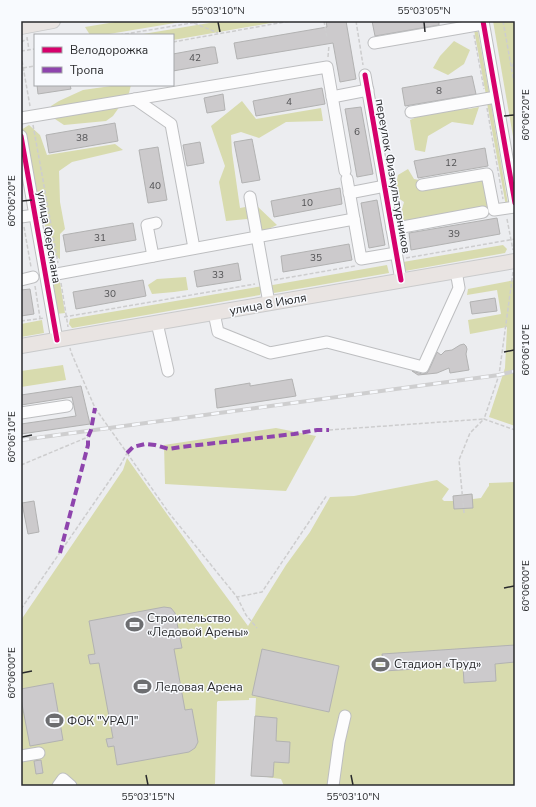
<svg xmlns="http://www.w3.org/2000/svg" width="536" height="807" font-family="'Nunito Sans',sans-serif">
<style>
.green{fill:#d8dbae}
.building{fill:#cccacc;stroke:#b2b2b2}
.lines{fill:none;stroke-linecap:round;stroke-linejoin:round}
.minor-casing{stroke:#bdbec0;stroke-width:13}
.major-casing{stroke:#c9cacb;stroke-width:16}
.path{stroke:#cdcdce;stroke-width:1.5;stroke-dasharray:4 2;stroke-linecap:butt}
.minor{stroke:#fcfcfd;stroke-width:11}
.major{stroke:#e9e4e2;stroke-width:14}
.rail-casing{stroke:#cececf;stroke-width:4}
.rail{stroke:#f8fafe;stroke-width:2.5;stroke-dasharray:8;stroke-linecap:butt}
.quiet{stroke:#8e44ad;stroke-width:4;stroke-dasharray:8 4;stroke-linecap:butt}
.cycleway-casing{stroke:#f8fafe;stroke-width:8}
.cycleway{stroke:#d6006c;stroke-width:5}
.ticks{fill:none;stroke:#292a2c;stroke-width:1.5}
.labels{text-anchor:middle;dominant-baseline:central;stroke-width:3;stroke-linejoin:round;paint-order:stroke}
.number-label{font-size:10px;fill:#525254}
.street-label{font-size:12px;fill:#292a2c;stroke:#f8fafe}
.poi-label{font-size:12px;fill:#292a2c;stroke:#f8fafe;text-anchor:start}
.neatline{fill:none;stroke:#292a2c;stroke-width:1.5}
.ticks-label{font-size:10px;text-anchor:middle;fill:#292a2c}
</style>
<rect width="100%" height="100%" fill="#ecedf0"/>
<g class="green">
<path d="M121,21H187L103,35H90L85,27Z"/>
<path d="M221,21H282L173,40V35H137Z"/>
<path d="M493,21H515V148Z"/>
<path d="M474,30L478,32L489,92L486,95Z"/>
<path d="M454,41L470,50L464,64L448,75L433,68L440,56Z"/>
<path d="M118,85H131L129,93L113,116L106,121L64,125L52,117L51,106L59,101L83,90Z"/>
<path d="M242,101L256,119L321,108L323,121L286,122L259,138L241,132L231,135L232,152L240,208L256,205L277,225L262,232L247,219L226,221L219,182L225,166L211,126Z"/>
<path d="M454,101L469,109L479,107L473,125L452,122L428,136L425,152L415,150L410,120Z"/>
<path d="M487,103L491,104L508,204L506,206Z"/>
<path d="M29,125L40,135L47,155L115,144L123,150L72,162L59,171L60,202L65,229L60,234V259L49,252L41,200L31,176L21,137V130Z"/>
<path d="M408,169L414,179L424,181L489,170L494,207L484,210L425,221L400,236L396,231L404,202L394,195L398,175Z"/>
<path d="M503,245L507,249L505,253L405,271L403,262Z"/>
<path d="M387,265L389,273L274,293L267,286Z"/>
<path d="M59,276L65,313L56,314L50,278Z"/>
<path d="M186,277L188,290L174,292L152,294L148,285L157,279Z"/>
<path d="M515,280V426L489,417L505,368L507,327L470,334L468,320L501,314L497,290L467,295L468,289Z"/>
<path d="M263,286L260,295L72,328L69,324L70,319Z"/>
<path d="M42,320L44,333L21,337V324Z"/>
<path d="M63,365L66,380L21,387V371Z"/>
<path d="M276,428L316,436L286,491L165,484L164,445Z"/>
<path d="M127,458L214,580L248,626L286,565L310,532L330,497L354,496L437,480L449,489L442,499L444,501H453V496L472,494L473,499L481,498L488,487L489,486V483L515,482V786H284L281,779L252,775L256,698H249V700L218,701L217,702L215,784L208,786H21V620L123,470Z"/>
</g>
<g class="building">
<path d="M326,21H346L356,79L340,82L333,43L237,59L234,43L327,27Z"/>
<path d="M372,21H439V25L375,36Z"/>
<path d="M211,47H215L218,63L173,71V54Z"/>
<path d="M472,76L476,94L405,106L402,88Z"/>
<path d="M37,85H70L71,89L38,94Z"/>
<path d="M322,88L325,104L256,116L253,101Z"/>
<path d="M223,94L225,110L207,113L204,98Z"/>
<path d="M361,107L373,174L357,177L345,109Z"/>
<path d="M115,123L118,141L49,153L46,135Z"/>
<path d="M252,139L260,180L242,183L234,142Z"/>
<path d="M200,142L204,163L187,166L183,145Z"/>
<path d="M158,147L167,200L148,203L139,150Z"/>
<path d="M485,148L488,166L418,178L414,161Z"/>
<path d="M340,188L342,204L274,217L271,201Z"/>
<path d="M377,200L385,245L369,248L361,203Z"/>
<path d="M497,218L500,234L411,250L409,233Z"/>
<path d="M133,223L136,240L66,252L63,235Z"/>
<path d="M349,244L352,260L283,272L281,256Z"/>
<path d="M238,263L241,280L197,287L194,271Z"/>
<path d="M143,280L146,296L76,309L73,292Z"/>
<path d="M30,289L34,314L21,316V290Z"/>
<path d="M495,298L497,311L472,314L470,302Z"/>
<path d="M464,344L466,346L467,349L466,354L469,370L450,373L449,368L437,373L418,375L412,371L422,374L427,373L429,370L437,352L441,355L445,351L452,350L460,345Z"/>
<path d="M292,379L296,396L217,408L215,389L250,383V386Z"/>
<path d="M81,386L90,424L21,434V424L76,416L72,397L21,405V395Z"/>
<path d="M472,494L473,508L454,509L453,496Z"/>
<path d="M34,501L39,532L28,534L22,503Z"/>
<path d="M164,607L171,608L175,613L182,648L174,649L185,710L192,709L198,742L195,748L189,752L117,765L114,746L108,747L106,739L113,738L99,663L90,664L88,655L95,654L89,621Z"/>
<path d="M515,645V662L495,664L496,681L464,683L463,666L384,671L382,654Z"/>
<path d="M262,649L339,666L329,712L252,695Z"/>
<path d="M53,683L63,740L30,746L21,699V689Z"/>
<path d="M255,716L277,718L276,741L290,742L289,763L274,762L273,777L251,776Z"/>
<path d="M41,760L43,773L36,774L34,761Z"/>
</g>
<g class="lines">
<defs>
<g id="minor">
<path d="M483,21L515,203"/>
<path d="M374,43L483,24"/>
<path d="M365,75L401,280"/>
<path d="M332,97L368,90"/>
<path d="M135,99L171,124L194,248"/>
<path d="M411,112L496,97"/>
<path d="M21,118L327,67L345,171"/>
<path d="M21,136L57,340"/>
<path d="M347,179L361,259L396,253"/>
<path d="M422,185L487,174L494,210L515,207"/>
<path d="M349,193L385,186"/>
<path d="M250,197L269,303"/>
<path d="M21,217L35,215"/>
<path d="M392,229L483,212"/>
<path d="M153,256L147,225L156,223"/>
<path d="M46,276L354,219"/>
<path d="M21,280L33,277"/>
<path d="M214,313L218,332L270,353L327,342L423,367L459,288L456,271"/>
<path d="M157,323L168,371"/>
<path d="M21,413L67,406"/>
<path d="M21,756L39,753"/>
<path d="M58,786L63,779L71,786"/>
<path d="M333,786L339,742L345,716"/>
</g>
<g id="major">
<path d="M21,27L53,21"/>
<path d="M21,346L515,261"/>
</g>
</defs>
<use href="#minor" class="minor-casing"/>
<use href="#major" class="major-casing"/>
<g class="path">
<path d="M324,21L327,37"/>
<path d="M356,21L363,65"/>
<path d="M503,21L515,88"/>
<path d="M194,23L218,33"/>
<path d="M119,35L204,21"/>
<path d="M474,35L484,89"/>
<path d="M27,37L29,50"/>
<path d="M21,42L27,39"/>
<path d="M173,42L290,21"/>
<path d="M21,51L35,49"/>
<path d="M21,55L30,106"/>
<path d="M328,57L329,45"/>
<path d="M512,67L515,60"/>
<path d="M23,68L35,66"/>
<path d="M487,108L503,199"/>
<path d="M33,125L58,263"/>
<path d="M507,219L513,250"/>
<path d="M24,227L31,267"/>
<path d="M406,258L515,239"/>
<path d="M513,272L499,375L484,419L515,430"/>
<path d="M274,280L355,266"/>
<path d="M61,283L68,327"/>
<path d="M35,286L40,318"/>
<path d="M64,317L255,284"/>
<path d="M21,321L44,318"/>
<path d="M329,430L484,419"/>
<path d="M127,453L169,513L237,597L262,592L327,495"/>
<path d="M21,465L88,437"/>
<path d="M464,513L459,460L470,433L484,419"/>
<path d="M237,597L246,615L257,628"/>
<path d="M21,609L121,464L127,453L95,408L71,352L70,348"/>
</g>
<use href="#minor" class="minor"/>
<use href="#major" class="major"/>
<defs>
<path id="rail" d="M21,440L499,375L515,371"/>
</defs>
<use href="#rail" class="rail-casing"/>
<use href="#rail" class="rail"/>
<g class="quiet">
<path d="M127,453L133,447L145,444L155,445L169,449L181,447L294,434L317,430H329"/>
<path d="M60,553L88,445V437L91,430L95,408"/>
</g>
<defs>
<g id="cycleway">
<path d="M483,21L515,203"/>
<path d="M365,75L401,280"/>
<path d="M21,136L57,340"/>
</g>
</defs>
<use href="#cycleway" class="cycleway-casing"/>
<use href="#cycleway" class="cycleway"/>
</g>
<path class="ticks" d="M218,22L220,32M424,22L425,32M504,116L514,115M22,201L32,200M504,352L514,350M22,437L32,435M504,588L514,586M22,673L32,671M146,775L148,785M351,775L353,785"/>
<defs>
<symbol id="stadium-bare" viewBox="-9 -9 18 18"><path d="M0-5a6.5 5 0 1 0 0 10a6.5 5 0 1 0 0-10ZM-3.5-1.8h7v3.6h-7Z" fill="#6d6e71" stroke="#f8fafe" stroke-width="2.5" paint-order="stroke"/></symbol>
</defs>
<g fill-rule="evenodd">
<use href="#stadium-bare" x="122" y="612" width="25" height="25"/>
<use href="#stadium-bare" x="368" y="652" width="25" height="25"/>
<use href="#stadium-bare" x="130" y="674" width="25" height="25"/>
<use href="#stadium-bare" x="42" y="708" width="25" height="25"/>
</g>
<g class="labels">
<g class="number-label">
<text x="195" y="58">42</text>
<text x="439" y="91">8</text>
<text x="289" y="102">4</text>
<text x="357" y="132">6</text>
<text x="82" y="138">38</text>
<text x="451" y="163">12</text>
<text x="155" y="186">40</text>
<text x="307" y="203">10</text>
<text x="454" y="234">39</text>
<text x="100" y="238">31</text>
<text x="316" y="258">35</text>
<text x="218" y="275">33</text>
<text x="110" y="294">30</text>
</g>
<g class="street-label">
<text transform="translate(393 176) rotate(80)">переулок Физкультурников</text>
<text transform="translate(49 237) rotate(80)">улица Ферсмана</text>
<text transform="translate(268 304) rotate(-10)">улица 8 Июля</text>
</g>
<g class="poi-label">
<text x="147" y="618">Строительство<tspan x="147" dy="14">«Ледовой Арены»</tspan></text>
<text x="394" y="664">Стадион «Труд»</text>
<text x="155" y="687">Ледовая Арена</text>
<text x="67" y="721">ФОК "УРАЛ"</text>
</g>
</g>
<rect width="536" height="807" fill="none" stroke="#f8fafe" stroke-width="44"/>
<rect x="34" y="34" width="140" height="52" fill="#f8fafe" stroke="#a5a7aa"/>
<rect x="42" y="47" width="20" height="6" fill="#d6006c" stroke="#a5a7aa"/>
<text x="70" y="54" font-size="12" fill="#292a2c">Велодорожка</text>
<rect x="42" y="67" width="20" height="6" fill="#8e44ad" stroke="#a5a7aa"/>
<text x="70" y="74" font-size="12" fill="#292a2c">Тропа</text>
<rect x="22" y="22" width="492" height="763" class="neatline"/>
<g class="ticks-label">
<text x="218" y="14">55°03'10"N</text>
<text x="424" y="14">55°03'05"N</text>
<text transform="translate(525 115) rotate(-90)" y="4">60°06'20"E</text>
<text transform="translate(11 201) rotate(-90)" y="4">60°06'20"E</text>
<text transform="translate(525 350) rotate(-90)" y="4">60°06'10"E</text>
<text transform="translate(11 437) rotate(-90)" y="4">60°06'10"E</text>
<text transform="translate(525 586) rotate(-90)" y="4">60°06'00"E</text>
<text transform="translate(11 673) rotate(-90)" y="4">60°06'00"E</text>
<text x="148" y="800">55°03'15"N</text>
<text x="353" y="800">55°03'10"N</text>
</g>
</svg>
